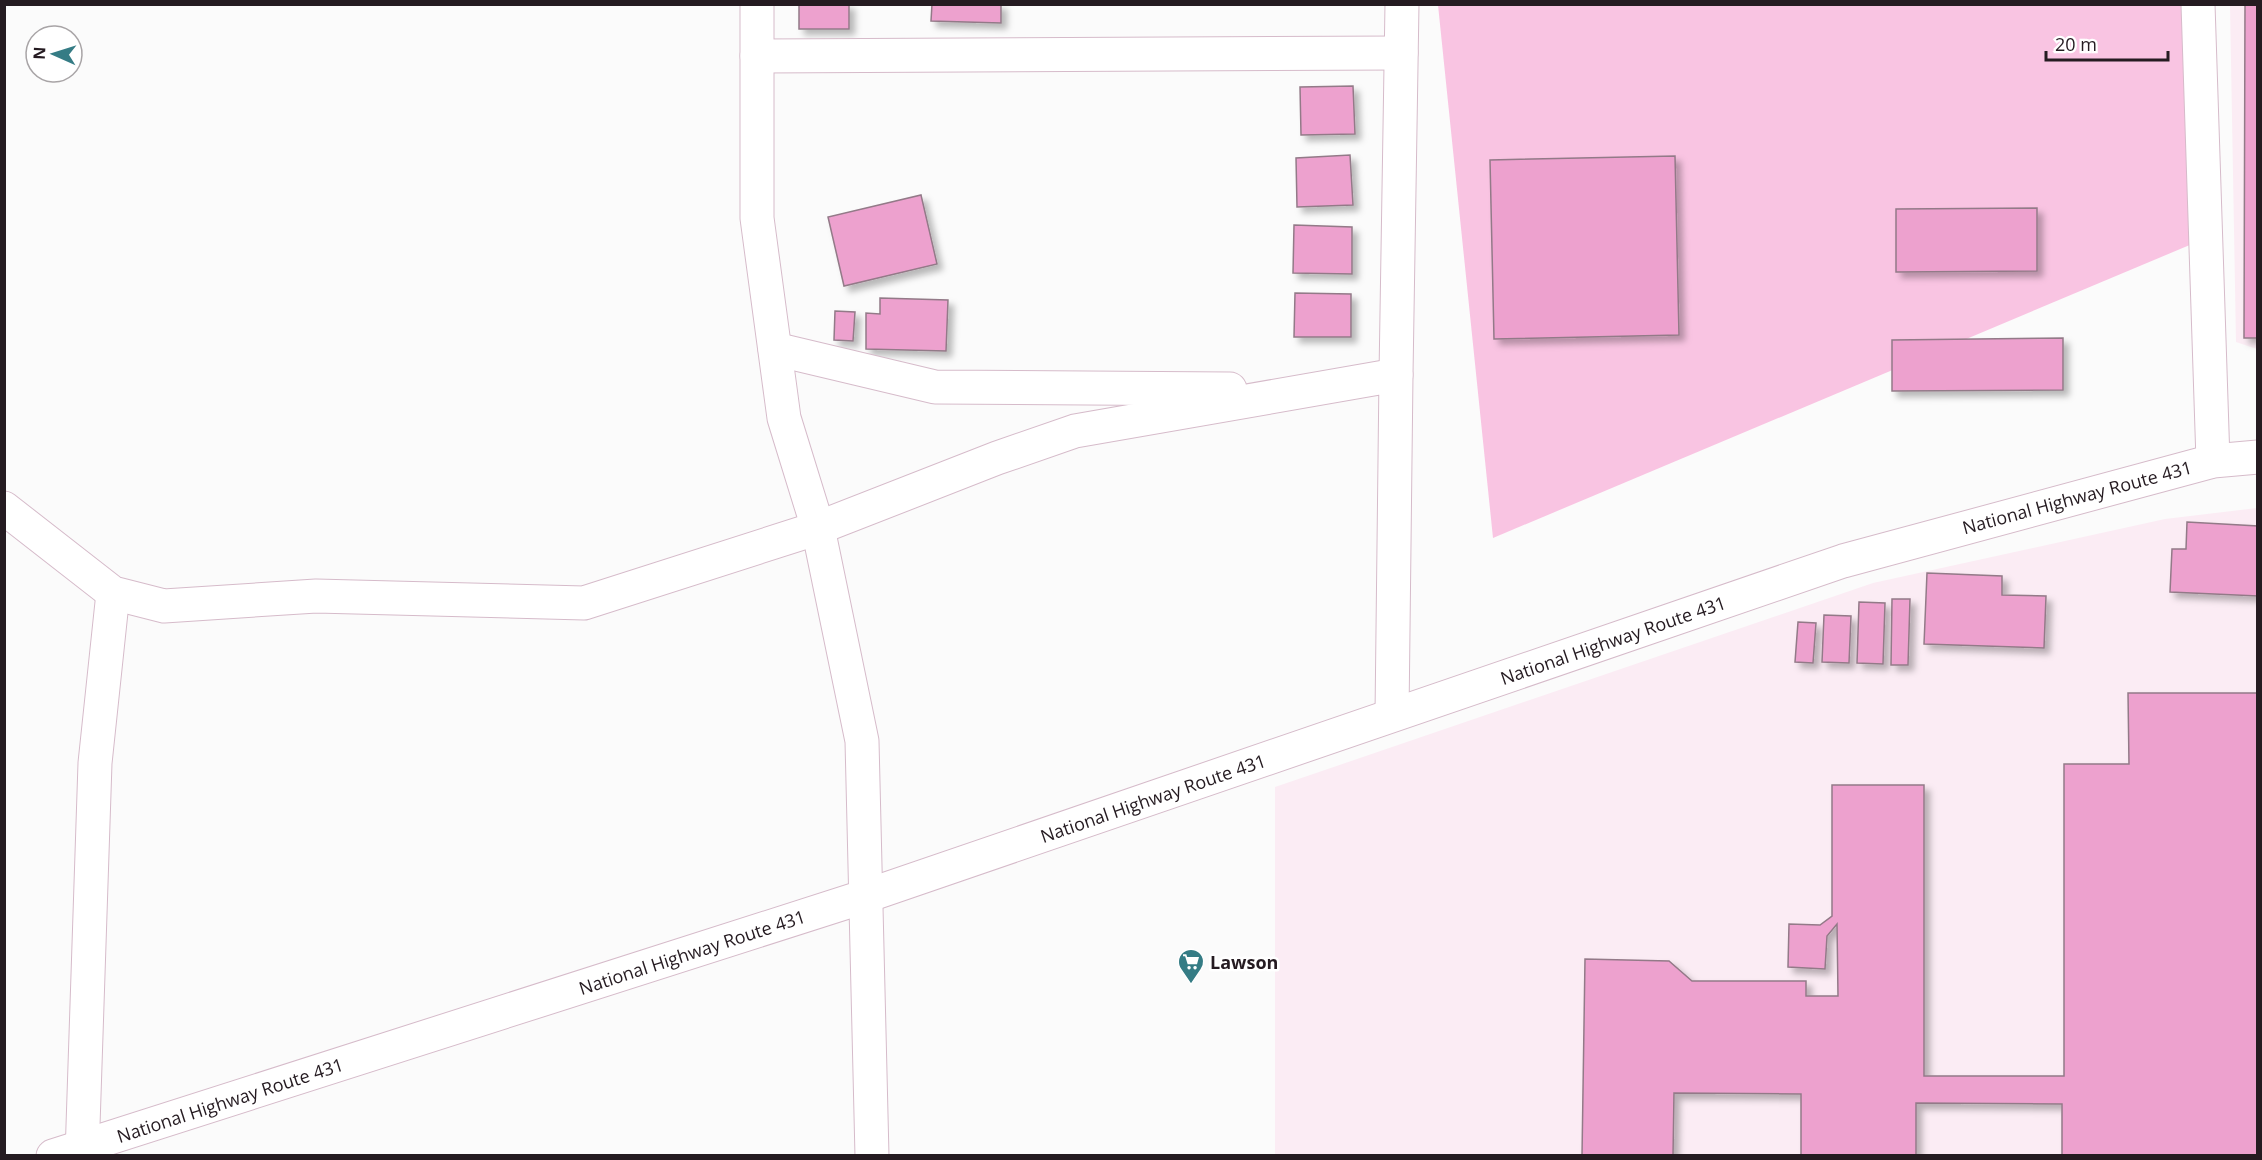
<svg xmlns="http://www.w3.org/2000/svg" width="2262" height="1160" font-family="'Open Sans',sans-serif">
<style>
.built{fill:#fbecf4}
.green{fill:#f9c4e2}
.building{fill:#eda1ce;stroke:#937a88;stroke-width:1.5;filter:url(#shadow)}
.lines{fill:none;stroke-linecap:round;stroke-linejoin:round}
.minor-casing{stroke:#d6bbca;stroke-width:35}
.tertiary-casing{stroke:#d6bbca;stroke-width:35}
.trunk-casing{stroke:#d6bbca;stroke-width:35}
.minor{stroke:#fff;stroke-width:33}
.tertiary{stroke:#fff;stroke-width:33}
.trunk{stroke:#fff;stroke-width:33}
.labels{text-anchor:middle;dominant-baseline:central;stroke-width:5;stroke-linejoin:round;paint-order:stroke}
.street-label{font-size:18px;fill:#251b21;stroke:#fff}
.poi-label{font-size:18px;font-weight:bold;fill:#251b21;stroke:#fff;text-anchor:start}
</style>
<defs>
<filter id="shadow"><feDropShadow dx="5.5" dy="5.5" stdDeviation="3" flood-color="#0004"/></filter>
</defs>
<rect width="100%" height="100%" fill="#fbfbfb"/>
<g class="built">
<path d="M2230,5H2257V349L2236,342Z"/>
<path d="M2257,508V1155L1275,1156V787L1873,583L2165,519Z"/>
</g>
<path class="green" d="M1438,5H2192L2204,239L1493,538Z"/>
<g class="building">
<rect x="799" y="4" width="50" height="25"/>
<path d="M932,4H1001V23L931,21Z"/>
<path d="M2245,4H2258V338H2244Z"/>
<path d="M1353,86L1355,134L1301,135L1300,87Z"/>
<path d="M1350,155L1353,205L1297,207L1296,158Z"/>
<path d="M1675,156L1679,335L1494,339L1490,160Z"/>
<path d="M921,195L937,264L844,286L828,217Z"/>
<path d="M2037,208V271L1896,272V209Z"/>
<path d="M1294,225L1352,227V274L1293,273Z"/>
<path d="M1295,293L1351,294V337H1294Z"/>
<path d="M880,298L948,300L946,351L866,349V313L880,314Z"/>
<path d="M835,311L855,312L853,341L834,340Z"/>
<path d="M2063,338V390L1892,391V340Z"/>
<path d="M2187,522L2258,526V596L2170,592L2172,549H2186Z"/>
<path d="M1927,573L2002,576V595L2046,596L2044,648L1924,644Z"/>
<path d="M1892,599H1910L1908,665H1891Z"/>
<path d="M1859,602L1885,603L1883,664L1857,663Z"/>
<path d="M1824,615L1851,616L1849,663L1822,662Z"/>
<path d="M1798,622L1816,623L1813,663L1795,662Z"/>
<path d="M2128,693H2258V1156H2062V1104L1916,1103V1156H1801V1094L1674,1093L1673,1156H1582L1585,959L1669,961L1692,981H1806V996H1838L1837,924L1827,936L1825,969L1788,967L1789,924L1820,925L1832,916V785H1924V1076H2064V764H2129Z"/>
</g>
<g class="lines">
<defs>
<g id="minor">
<path d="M757,56L1401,53"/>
<path d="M775,349L935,387L1230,389"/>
<path d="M1396,375L1402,4"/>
<path d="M4,508L113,593L164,606L316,596L584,603L818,528L997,458L1075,431L1396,375L1392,715"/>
<path d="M82,1156L95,763L113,593"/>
</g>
<g id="tertiary">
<path d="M757,4V218L784,418L818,528L862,741L872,1156"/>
<path d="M2198,4L2213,461"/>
</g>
<path id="trunk" d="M53,1156L866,896L1843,561L2213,461L2258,457"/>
</defs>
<use href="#minor" class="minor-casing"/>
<use href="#tertiary" class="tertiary-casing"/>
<use href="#trunk" class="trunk-casing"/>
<use href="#minor" class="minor"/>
<use href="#tertiary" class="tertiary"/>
<use href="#trunk" class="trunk"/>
</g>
<defs>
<symbol id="supermarket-pin" viewBox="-11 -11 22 30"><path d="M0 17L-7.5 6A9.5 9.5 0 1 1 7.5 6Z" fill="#357c85" stroke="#fff"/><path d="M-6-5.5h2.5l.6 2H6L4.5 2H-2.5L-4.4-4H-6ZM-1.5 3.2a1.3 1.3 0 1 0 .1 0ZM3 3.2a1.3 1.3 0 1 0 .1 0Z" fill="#fff"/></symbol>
</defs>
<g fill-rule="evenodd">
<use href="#supermarket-pin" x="1176" y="947" width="30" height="40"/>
</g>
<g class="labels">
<g class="street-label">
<text transform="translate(2077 497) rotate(-15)">National Highway Route 431</text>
<text transform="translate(1613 640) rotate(-19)">National Highway Route 431</text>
<text transform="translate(1153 798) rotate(-19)">National Highway Route 431</text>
<text transform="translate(692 952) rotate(-18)">National Highway Route 431</text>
<text transform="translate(230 1100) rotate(-18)">National Highway Route 431</text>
</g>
<g class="poi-label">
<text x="1210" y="962">Lawson</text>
</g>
</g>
<rect width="2262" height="1160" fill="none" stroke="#251b21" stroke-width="12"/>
<g transform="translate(54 54) rotate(273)"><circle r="28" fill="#ffffff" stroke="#a8a4a6" stroke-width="1.5"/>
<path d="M0-4.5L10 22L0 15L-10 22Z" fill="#357c85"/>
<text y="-9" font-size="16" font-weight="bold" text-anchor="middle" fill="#251b21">N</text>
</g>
<path d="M2046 51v9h122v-9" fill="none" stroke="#251b21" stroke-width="3"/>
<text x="2055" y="51" font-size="18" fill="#251b21" stroke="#ffffff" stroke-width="4.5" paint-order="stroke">20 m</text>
</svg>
